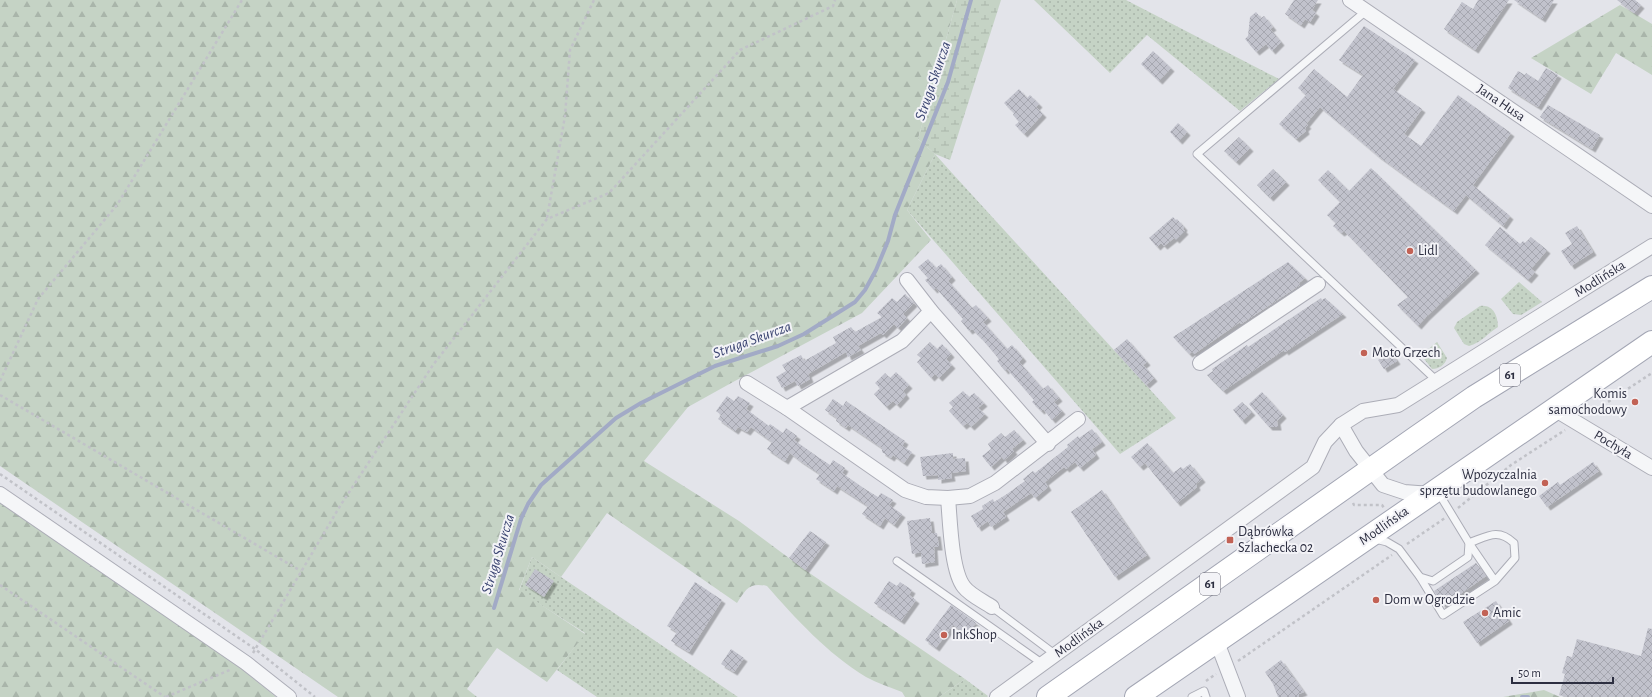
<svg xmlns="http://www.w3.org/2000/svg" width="1652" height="697" font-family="'Alegreya Sans',sans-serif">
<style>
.grass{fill:url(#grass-dots)}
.forest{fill:url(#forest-firs)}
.wetland{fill:url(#wetland-marsh)}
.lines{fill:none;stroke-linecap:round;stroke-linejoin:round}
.stream{stroke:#a2aac6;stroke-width:4}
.building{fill:url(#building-cross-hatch);filter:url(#shadow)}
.lane-casing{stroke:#acadb7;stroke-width:9}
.street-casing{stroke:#acadb7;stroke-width:16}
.primary-casing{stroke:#a3a6b4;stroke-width:24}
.path{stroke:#c1c2c8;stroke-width:2.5;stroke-dasharray:3 3;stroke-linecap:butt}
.lane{stroke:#f5f6f8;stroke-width:7}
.street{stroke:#f5f6f8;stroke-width:14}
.primary{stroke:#fff;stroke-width:22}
.poi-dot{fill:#c26255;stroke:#f3f3f7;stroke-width:1.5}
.labels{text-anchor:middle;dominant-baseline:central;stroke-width:4;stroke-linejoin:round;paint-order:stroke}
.shield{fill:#f3f3f7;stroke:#686977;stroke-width:1}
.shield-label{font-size:13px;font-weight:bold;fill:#2c2e40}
.street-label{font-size:14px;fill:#2c2e40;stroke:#f3f3f7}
.poi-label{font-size:14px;fill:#2c2e40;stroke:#f3f3f7;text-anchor:start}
.water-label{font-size:15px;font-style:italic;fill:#3a4471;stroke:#f3f3f7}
</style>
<defs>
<pattern id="grass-dots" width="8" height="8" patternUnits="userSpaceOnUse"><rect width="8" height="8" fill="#c5d3c5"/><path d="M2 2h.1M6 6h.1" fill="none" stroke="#a9b5aa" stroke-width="1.8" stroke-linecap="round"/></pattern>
<pattern id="forest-firs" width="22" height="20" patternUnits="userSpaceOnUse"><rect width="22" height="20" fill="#c5d3c5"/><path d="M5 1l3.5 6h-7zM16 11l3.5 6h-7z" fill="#a9b5aa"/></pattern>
<pattern id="wetland-marsh" width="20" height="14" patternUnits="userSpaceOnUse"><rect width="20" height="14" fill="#c5d3c5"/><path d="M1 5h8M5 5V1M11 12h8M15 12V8" fill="none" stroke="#a9b5aa"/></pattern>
<pattern id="building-cross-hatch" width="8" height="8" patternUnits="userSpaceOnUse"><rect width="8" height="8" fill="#c1c2cc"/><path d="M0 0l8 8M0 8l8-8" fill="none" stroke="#a6a7b0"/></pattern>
<filter id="shadow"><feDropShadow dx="3.5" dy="3.5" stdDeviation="0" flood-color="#0004"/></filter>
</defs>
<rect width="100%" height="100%" fill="#e3e4ea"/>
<g class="grass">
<path d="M1034,0H1126L1279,79L1240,111L1147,35L1110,73Z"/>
<path d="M935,154L952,173L1176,418L1120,454L907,210Z"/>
<path d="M1519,282L1542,302L1521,315L1513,314L1501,299Z"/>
<path d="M1480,306C1493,304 1498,316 1498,327C1488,333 1481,343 1469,346L1464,344L1454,328L1457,322Z"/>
<path d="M1437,342L1447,358C1445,365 1439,369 1432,369L1421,355Z"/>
<path d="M532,557L561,577L738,697H597L557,670L585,633L519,591Z"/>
<path d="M965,679L988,696L987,697H939Z"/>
</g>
<g class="forest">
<path d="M0,0H957L918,139L935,154L907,210L931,240L862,313L733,382L688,407L644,461L739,521L805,570L965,679L939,697H905L902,692C890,687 877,683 866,677C828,654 795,618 767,586C749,582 746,589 737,603L607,513L561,577L532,557L519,590L585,634L547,682L497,648L467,689L477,697H338L0,466Z"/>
<path d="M1620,5L1652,24V75L1616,53L1591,94L1531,58Z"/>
<path d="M0,503L227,657L276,697H0Z"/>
<path d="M1544,690L1560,697H1503Z"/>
</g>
<path class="wetland" d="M957,0H1001L950,160L935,154L918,139Z"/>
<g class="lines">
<g class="stream">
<path d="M494,608L521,519L528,504L541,485L616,418L641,403L715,366L778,346L804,334L855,302L865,290L876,270L888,241L895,215L948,82L971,0"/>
<path d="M1522,697H1528"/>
</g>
</g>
<g class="building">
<path d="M1294,0H1318L1312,10L1316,13L1310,22L1305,19L1301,25L1285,14Z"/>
<path d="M1478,0H1509L1475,50L1444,29L1462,2L1473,9Z"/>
<path d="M1514,0H1554L1542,19Z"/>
<path d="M1617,0H1635L1641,5L1634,13Z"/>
<path d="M1256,12L1261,18L1264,16L1273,27L1270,29L1281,42L1272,51L1266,44L1256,52L1245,39L1248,36L1250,17Z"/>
<path d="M1364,26L1415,60L1393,89L1422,109L1404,134L1421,146L1458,95L1511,133L1473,185L1510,216L1503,226L1466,195L1454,211L1378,156L1320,107L1306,124L1308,125L1305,128L1306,131L1296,139L1279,124L1306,95L1298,88L1314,69L1347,97L1363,75L1339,60Z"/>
<path d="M1153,51L1171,68L1159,81L1141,64Z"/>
<path d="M1546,68L1558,75L1538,107L1508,88L1518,71L1525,75L1526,73L1538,81Z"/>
<path d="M1019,89L1027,98L1030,95L1039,104L1036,107L1043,114L1024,134L1015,125L1019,122L1013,115L1014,113L1004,103Z"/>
<path d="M1548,105L1600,135L1592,149L1540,117Z"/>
<path d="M1178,123L1187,132L1179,141L1170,132Z"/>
<path d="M1239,137L1250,148L1236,162L1224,151Z"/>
<path d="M1371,168L1476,270L1426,317L1418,326L1397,305L1408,297L1344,231L1341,233L1333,226L1336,223L1327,215L1340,202L1318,180L1328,170L1349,191Z"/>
<path d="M1273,169L1286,182L1270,198L1257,185Z"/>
<path d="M1173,217L1176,220L1177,219L1184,227L1183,229L1185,231L1176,240L1174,238L1164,246L1161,243L1157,247L1149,238Z"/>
<path d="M1577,226L1593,252L1571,266L1561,251L1572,244L1565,233Z"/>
<path d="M1500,227L1520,244L1523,241L1525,243L1531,237L1547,250L1531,269L1535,272L1528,280L1485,245Z"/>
<path d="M928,259L936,268L941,264L952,277L948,281L972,308L976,305L988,318L983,322L1007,349L1012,345L1023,358L1019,362L1043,389L1048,385L1059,398L1054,402L1062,411L1052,420L1043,409L1041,411L1032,402L1034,400L1007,369L1005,371L997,361L999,359L982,339L972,329L969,331L961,321L963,319L936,288L934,290L925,280L928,278L918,267Z"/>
<path d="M1288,262L1305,278L1299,283L1300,285L1241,324L1240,322L1194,354L1192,352L1189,354L1173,337Z"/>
<path d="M905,294L914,303L903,314L907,318L898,328L894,324L883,335L881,333L858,346L861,350L848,357L846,352L808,374L810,379L798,386L795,381L782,388L776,377L786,371L782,365L801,355L804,361L836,343L833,337L851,327L855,332L882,317L877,313L892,298L897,302Z"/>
<path d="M1321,298L1322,300L1325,298L1343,314L1285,352L1284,350L1223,391L1207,375L1213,371L1212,369L1247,345L1248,347Z"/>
<path d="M1127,339L1147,362L1143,365L1154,378L1146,385L1114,350Z"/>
<path d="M930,342L937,349L942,344L951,354L946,359L952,365L939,378L935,374L931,378L917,362L921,358L917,355Z"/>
<path d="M1390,351L1397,361L1384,369L1378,360Z"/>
<path d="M896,372L909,385L903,391L906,395L897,405L893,401L886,407L874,394L880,388L875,383L885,373L890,378Z"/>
<path d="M963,391L969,397L974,393L984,403L978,408L985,414L971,427L967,423L963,426L949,411L953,407L949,403Z"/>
<path d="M1262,392L1283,415L1277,421L1278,427H1269L1249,404Z"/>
<path d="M727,396L734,401L738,396L750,403L746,409L769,426L770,424L783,433L786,428L797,436L794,440L818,457L830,465L833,460L845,468L842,473L865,489L878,497L881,493L893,500L889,505L902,514L894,525L885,518L880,526L862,514L868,506L837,486L834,491L816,479L820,474L799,460L790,453L785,461L767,449L772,442L751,427L747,432L738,427L735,431L718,419L721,415L716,411Z"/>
<path d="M833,399L843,406L846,401L905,441L902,446L912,452L904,463L893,455L891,458L882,452V448L848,425L846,428L836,421L837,418L825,410Z"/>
<path d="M1242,402L1252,412L1242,421L1233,410Z"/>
<path d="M1092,429L1102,442L1092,449L1096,455L1080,468L1075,462L1066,469L1064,467L1045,482L1048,487L1035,498L1031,493L1003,512L1006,517L991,527L988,521L978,528L971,516L983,509L982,506L993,499L994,502L1007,494L1025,481L1023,479L1033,471L1035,473L1068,447L1067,445L1078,436L1079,438Z"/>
<path d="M1014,430L1023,440L1012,449L1014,451L1009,456L1004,460L1002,457L991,467L982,456L991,449L988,444L1001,433L1005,437Z"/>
<path d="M1147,443L1173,473L1181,467L1183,469L1190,464L1202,479L1196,484L1197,487L1177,503L1145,463L1140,467L1131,457Z"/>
<path d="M953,453V459L965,458L966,471L951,473L952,478L938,480V475L923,476L920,457Z"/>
<path d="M1593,462L1599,471L1547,507L1539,496L1558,482L1560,485Z"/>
<path d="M1102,490L1147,555L1115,577L1071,512Z"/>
<path d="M930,518L932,533H937L939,547H934L935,562L922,564L921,552L912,554L907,521Z"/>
<path d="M810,531L826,542L805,570L789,558Z"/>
<path d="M1476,563L1486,576L1443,606L1434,591Z"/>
<path d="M535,569L554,581L544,597L525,585Z"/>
<path d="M889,581L897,586L900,582L912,590L909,595L916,600L901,621L874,603Z"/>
<path d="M695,582L722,600L689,652L671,641L677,632L667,626Z"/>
<path d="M1496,601L1509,621L1477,643L1463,622Z"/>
<path d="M951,605L976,623L968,635L953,625L936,648L925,640Z"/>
<path d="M1648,628L1652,629V697H1566L1559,695L1565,674L1562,673L1567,656L1572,657L1577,639L1641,656Z"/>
<path d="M731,649L744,658L734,672L721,664Z"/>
<path d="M1281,660L1304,692L1299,694V697H1278L1273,684L1265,672Z"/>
</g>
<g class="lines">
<defs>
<g id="lane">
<path d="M1366,11L1197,154L1437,381"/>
<path d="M1375,539L1387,542L1399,549L1420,577L1433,581L1468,557L1469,543L1438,492"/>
<path d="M897,561L1043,664"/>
<path d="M1420,577L1443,615L1495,581L1469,543C1488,536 1498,528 1514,543L1515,558L1495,581"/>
<path d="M992,607L1056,655"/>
<path d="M1192,697L1204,691L1206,697"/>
</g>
<g id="street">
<path d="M1350,0L1652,206"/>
<path d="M907,280L931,311L1048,444"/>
<path d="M1200,363L1318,284"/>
<path d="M747,383L787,408L905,490L926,497L948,498L970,496L995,483L1078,419"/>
<path d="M787,408L902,341L931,311"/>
<path d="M1554,409L1652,468"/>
<path d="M1341,425L1356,451L1383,485L1404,492L1431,494"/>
<path d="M0,494L246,663L289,697"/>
<path d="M948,498C950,519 951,571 964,587C970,595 983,601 992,607"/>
<path d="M1217,642L1238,697"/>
<path d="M997,697L1313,467L1325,442L1341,425L1363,411L1398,405L1652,246"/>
</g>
<g id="primary">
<path d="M1048,697L1415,438L1474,397L1652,287"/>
<path d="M1136,697L1652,342"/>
</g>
</defs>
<use href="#lane" class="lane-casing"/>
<use href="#street" class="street-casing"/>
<use href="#primary" class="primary-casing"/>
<g class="path">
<path d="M547,218L565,116L570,50L594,0"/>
<path d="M0,381L38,299L117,205L242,0"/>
<path d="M0,395L301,571"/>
<path d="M1588,415L1652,373"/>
<path d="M0,474L255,649L315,697"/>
<path d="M1353,503L1354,505H1382L1384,508"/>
<path d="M1458,508L1511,465L1565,430"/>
<path d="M1407,544L1445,518"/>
<path d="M0,585L165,697"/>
<path d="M253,653L340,506L433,365L547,219L609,193L740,50L833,6L835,0"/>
<path d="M1238,661L1392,555"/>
<path d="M1206,681L1216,674"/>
<path d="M166,697L232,669"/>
</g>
<use href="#lane" class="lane"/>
<use href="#street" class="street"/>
<use href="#primary" class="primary"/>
</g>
<g class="poi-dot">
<circle cx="1410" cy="251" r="4"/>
<circle cx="1364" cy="353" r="4"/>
<circle cx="1635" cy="402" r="4"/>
<circle cx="1545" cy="483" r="4"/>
<rect x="1226" y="536" width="8" height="8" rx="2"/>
<circle cx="1376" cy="600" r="4"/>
<circle cx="1485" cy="613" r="4"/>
<circle cx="944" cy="635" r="4"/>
</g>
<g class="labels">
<g class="shield">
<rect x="1500" y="364" width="20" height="22" rx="3"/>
<rect x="1200" y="573" width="20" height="22" rx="3"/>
</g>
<g class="shield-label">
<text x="1510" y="375">61</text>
<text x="1210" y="584">61</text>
</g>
<g class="street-label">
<text transform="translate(1501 103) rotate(34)">Jana Husa</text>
<text transform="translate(1600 279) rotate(-32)">Modlińska</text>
<text transform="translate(1613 445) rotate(31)">Pochyła</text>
<text transform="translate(1384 526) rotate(-35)">Modlińska</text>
<text transform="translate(1079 638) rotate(-36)">Modlińska</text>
</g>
<g class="poi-label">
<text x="1418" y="251">Lidl</text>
<text x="1372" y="353">Moto Grzech</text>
<text x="1627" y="394" text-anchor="end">Komis<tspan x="1627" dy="16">samochodowy</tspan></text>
<text x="1537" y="475" text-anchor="end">Wpozyczalnia<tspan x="1537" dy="16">sprzętu budowlanego</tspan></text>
<text x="1238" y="532">Dąbrówka<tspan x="1238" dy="16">Szlachecka 02</tspan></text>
<text x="1384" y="600">Dom w Ogrodzie</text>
<text x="1493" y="613">Amic</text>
<text x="952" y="635">InkShop</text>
</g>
<g class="water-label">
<text transform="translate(933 81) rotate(-71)">Struga Skurcza</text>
<text transform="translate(752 340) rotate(-20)">Struga Skurcza</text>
<text transform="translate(498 554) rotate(-73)">Struga Skurcza</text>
</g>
</g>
<path d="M1512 677v6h101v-6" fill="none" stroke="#2c2e40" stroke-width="2"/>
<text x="1518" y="677" font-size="12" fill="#2c2e40" stroke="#f3f3f7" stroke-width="3" paint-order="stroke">50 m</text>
</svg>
